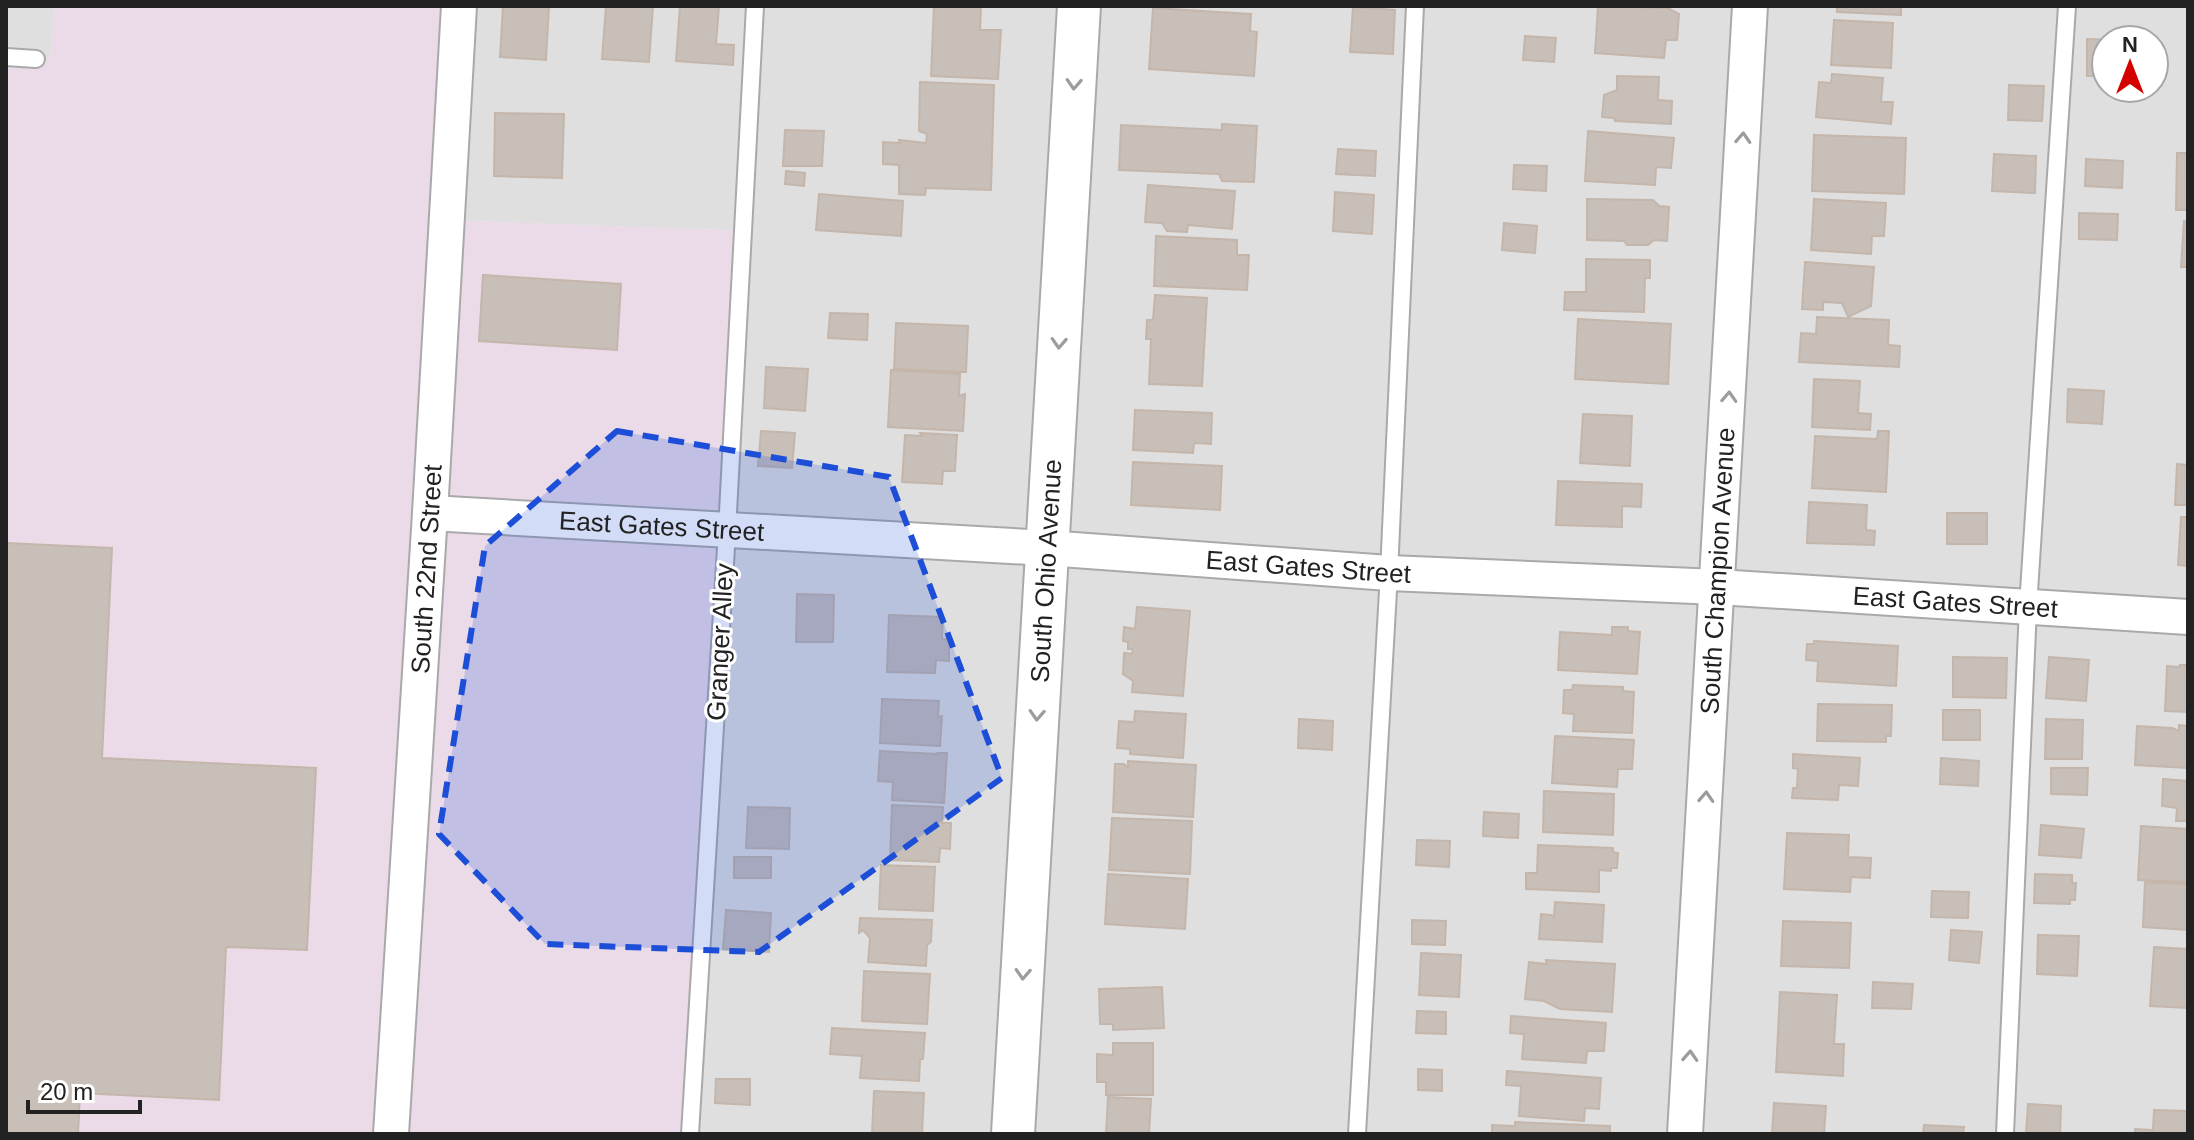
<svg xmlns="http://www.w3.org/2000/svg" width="2194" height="1140" font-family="Arial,sans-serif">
  <rect width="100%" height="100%" fill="#f2efe9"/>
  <path fill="#e0dfdf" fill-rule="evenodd" d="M6 6H55L50 58 6 56Z
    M456 6H2188V1134H693L747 231 442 220ZM2106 40H2154V88H2106Z"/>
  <path fill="#ebdbe8" d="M55 6H456L443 220 748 231 693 1134H6V56L50 58Z"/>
  <path fill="#c7bfb8" stroke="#c4b6ab" stroke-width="2" d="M503 6H549L546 60 500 57Z
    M606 6H653L649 62 602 59Z
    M680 6H719L716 44 734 45 733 65 676 61Z
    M934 6H981L980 30H1001L998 79 931 76Z
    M1598 6 1668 8 1679 14 1677 40H1666L1664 58 1595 53Z
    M1837 6H1901V15L1837 12Z
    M1353 7 1395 10 1393 54 1350 52Z
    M1153 8 1251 14 1250 31 1257 32 1254 76 1149 69Z
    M1834 20 1893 23 1891 68 1831 65Z
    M1525 36 1556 38 1554 62 1523 60Z
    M2087 39 2121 40H2106V76H2087Z
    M1832 74 1883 78 1881 102H1893L1891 124 1816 117 1819 82 1831 83Z
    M1617 76 1659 77 1658 100 1672 101 1671 124 1615 121 1614 118 1602 117 1604 95 1617 90Z
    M920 82 994 85 991 190 926 188 925 195 899 194V165L883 164V142L900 143 899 140 926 143 927 134 919 131Z
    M2009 85 2044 86 2042 121 2008 120Z
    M495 113 564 114 562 178 494 176Z
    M1222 124 1257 126 1254 182 1222 181 1219 174 1119 170 1121 125 1222 130Z
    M785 130 824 131 822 166H783Z
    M1588 131 1674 138 1671 168 1656 167 1655 185 1585 181Z
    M1814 135 1906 138 1904 194 1812 191Z
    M1338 149 1376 151 1375 176 1336 174Z
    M2177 153H2188V210H2176Z
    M1994 154 2036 156 2035 193 1992 191Z
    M2086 159 2123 161 2122 188 2085 186Z
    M1514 165 1547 166 1546 191 1513 189Z
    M786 171 805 173 804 186 785 184Z
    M1148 185 1235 191 1232 229 1188 225 1187 232 1167 231 1162 223 1145 222Z
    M1335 192 1374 195 1372 234 1333 231Z
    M819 194 903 201 901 236 816 230Z
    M1587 199 1653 200 1659 206 1669 207 1667 241 1654 240 1648 245H1627L1624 241 1587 240Z
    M1814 199 1886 203 1884 236H1872L1871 254 1811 250Z
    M2079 213 2118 214 2117 240 2079 239Z
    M2184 221 2188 222V267H2181Z
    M1504 223 1537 226 1535 253 1502 250Z
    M1156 236 1237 240V255H1249L1247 290 1154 286Z
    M1586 259 1650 260V278H1645L1644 312 1564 310 1565 292H1586Z
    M1805 262 1874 267 1871 306 1848 317 1842 303 1823 302V310L1802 309Z
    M483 275 621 284 617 350 479 341Z
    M1155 295 1207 298 1202 386 1149 384 1151 339H1146L1147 320H1153Z
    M830 313 868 314 867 340 828 338Z
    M1817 317 1889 320 1888 345 1900 346 1899 367 1799 362 1801 333 1816 334Z
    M1578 319 1671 324 1668 384 1575 379Z
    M896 323 968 326 966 372 894 369Z
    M766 367 808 369 805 411 764 408Z
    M891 370 960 374 959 396 965 394 963 431 888 427Z
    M1814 379 1860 381 1858 413 1871 414 1870 430 1812 427Z
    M2068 389 2104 391 2102 424 2067 422Z
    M1135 410 1212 413 1211 444 1194 443 1193 453 1133 450Z
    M1583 414 1632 416 1630 466 1580 463Z
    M761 431 795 433 792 468 758 466Z
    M1878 431H1889L1886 492 1812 488 1815 436 1877 439Z
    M920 433 957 435 955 471H943L942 484 902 482 905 435 922 436Z
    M1133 462 1222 466 1220 510 1131 505Z
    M2177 464 2188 465V505H2175Z
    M1558 481 1642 484 1641 507 1622 506V527L1556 525Z
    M1809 502 1867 505 1866 530 1875 531 1874 545 1807 543Z
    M1947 513H1987V544H1947Z
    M2181 517H2188V566L2178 565Z
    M6 543 112 548 102 758 316 768 307 950 226 947 219 1100 80 1093 78 1134H6Z
    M797 594 834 595 833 642H796Z
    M1137 607 1190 611 1183 696 1132 692 1133 681 1123 674 1124 653 1132 654 1133 649H1128V642L1123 641 1124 627 1135 629Z
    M889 615 943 617 942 639H949V661L936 660 935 673 887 672Z
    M1612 627H1628V631L1640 632 1637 674 1558 670 1560 632 1612 635Z
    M1814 641 1898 646 1896 686 1817 681 1818 661 1806 660 1807 644H1814Z
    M1953 657 2007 658 2006 698 1953 697Z
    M2049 657 2089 660 2086 701 2046 698Z
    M2180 665H2188V712L2165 711 2167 666 2180 667Z
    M1573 685 1623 687V691L1634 692 1632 733 1573 731 1574 714 1563 713 1564 690H1572Z
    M882 699 939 701 938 717 942 716 940 746 880 743Z
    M1818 704 1892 705 1891 736H1886V742L1817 741Z
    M1943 710H1980V740H1943Z
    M1135 711 1186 714 1183 758 1130 754V749L1117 748 1119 721 1134 722Z
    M1299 719 1333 721 1332 750 1298 748Z
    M2046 719 2083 720 2082 759H2045Z
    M2179 725 2188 726V768L2135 765 2137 726 2172 728 2179 731Z
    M1555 736 1634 740 1632 769H1618L1617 787 1552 783Z
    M880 751 936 754 938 753H947L944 803 892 800 893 782 878 781Z
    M1793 754 1860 758 1858 786 1839 785 1838 800 1792 798 1793 788H1797L1798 769 1793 768Z
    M1941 758 1979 761 1978 786 1940 784Z
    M1128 761 1196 765 1193 817 1113 812 1115 764H1124L1128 768Z
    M2051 768H2088L2087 795 2051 794Z
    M2163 779 2188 781V821H2176L2177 808 2162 806Z
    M1544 791 1614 794 1613 835 1543 832Z
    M892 805 943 807 942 823H951L950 849 940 848 939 862 890 860Z
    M748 807 790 808 789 849 746 848Z
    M1484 812 1519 814 1518 838 1483 836Z
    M1112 818 1192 821 1190 874 1109 870Z
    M2041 825 2084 829 2081 858 2039 855Z
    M2141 826 2188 829V882L2138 880Z
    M1787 833 1849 835 1848 857 1871 858 1870 878 1851 877 1850 892 1784 889Z
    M1417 840 1450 841 1449 867 1416 865Z
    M1538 845 1613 848V852L1618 853 1617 868H1611V871L1599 870V892L1526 889V873H1537Z
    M734 857H771V878H734Z
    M881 865 935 867 933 911 879 909Z
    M1108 874 1188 879 1185 929 1105 924Z
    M2035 874 2072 875V883H2076L2075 900H2070V904L2034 903Z
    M2145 882 2188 884V930L2143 927Z
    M1932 891 1969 892 1968 918 1931 917Z
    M1555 902 1604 905 1602 942 1539 939 1541 914 1551 915 1554 917Z
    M726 910 771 913 769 952 723 949Z
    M860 918 932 920 931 942 927 945 926 966 868 962 870 938 863 930 859 933Z
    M1412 920 1446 921 1445 945 1412 944Z
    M1783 921 1851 923 1849 968 1781 966Z
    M1951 930 1982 932 1979 963 1949 960Z
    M2038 935 2079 936 2077 976 2037 974Z
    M2154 947 2188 949V1008L2150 1006Z
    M1421 953 1461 955 1459 997 1419 995Z
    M1546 960 1615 964 1612 1012 1560 1009 1544 1001 1525 999 1529 962 1547 964Z
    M864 971 930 974 927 1024 862 1021Z
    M1873 982 1913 984 1911 1009 1872 1008Z
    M1162 987 1164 1028 1113 1030V1024H1100L1099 989Z
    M1780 992 1837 995 1834 1044H1844L1843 1076 1776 1072Z
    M1417 1011 1446 1012V1034L1416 1033Z
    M1511 1016 1606 1023 1604 1051H1587L1586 1063 1522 1059 1524 1034 1510 1033Z
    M832 1028 925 1033 923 1059H920L919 1081 860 1078 862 1056 830 1054Z
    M1113 1043H1153V1095H1106V1082H1097V1054L1113 1055Z
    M1418 1069 1442 1070V1091L1418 1090Z
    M1507 1071 1601 1078 1599 1109 1585 1108 1584 1121 1519 1116 1521 1086 1506 1085Z
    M716 1079H750V1105L715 1103Z
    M874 1091 924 1093 922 1134H872Z
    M1108 1097 1151 1099 1149 1134H1106Z
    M1774 1103 1826 1106 1824 1134H1772Z
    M2028 1104 2061 1106 2060 1134H2026Z
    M2154 1110 2188 1111V1134H2135V1129L2153 1130Z
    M1515 1122 1610 1126V1134H1492V1125L1515 1126Z
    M1924 1125 1964 1127 1963 1134H1923Z"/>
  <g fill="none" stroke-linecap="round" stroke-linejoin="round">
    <g stroke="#a9a9a9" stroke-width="20">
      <path id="service" d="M6 57 36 59
        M690 1134 727 531 755 6
        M1357 1134 1389 573 1415 6
        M2005 1134 2028 607 2067 6"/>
    </g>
    <g stroke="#a9a9a9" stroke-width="38">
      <g id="minor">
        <path id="s1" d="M430 513 1047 548 1389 573 1718 587 2188 617"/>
        <path id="s2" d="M391 1134 430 513 459 6"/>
        <path id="s3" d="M1685 1134 1750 6"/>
      </g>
    </g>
    <g stroke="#a9a9a9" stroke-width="46">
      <g id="tertiary">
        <path id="s4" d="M1013 1134 1079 6"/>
      </g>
    </g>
    <use href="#service" stroke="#fff" stroke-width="16"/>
    <use href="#minor" stroke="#fff" stroke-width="34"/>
    <use href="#tertiary" stroke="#fff" stroke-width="42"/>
  </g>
  <defs><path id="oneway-chevron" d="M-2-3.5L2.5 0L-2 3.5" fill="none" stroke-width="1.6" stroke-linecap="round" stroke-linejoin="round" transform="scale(2)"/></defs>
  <g stroke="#9c9c9c">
    <use href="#oneway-chevron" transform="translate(1074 84) rotate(93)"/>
    <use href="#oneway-chevron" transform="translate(1743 138) rotate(-87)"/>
    <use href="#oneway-chevron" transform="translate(1059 343) rotate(93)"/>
    <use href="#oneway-chevron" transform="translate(1729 397) rotate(-87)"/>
    <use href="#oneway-chevron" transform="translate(1037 715) rotate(93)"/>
    <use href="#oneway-chevron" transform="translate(1706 797) rotate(-87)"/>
    <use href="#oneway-chevron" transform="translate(1023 974) rotate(93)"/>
    <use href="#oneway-chevron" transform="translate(1690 1056) rotate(-87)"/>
  </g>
  <path fill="#1d4ed8" fill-opacity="0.2" stroke="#1d4ed8" stroke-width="6" stroke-dasharray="16 10" stroke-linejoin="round" d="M617 431 889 477 1002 778 759 952 545 944 439 834 485 546Z"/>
  <g text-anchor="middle" stroke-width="6" stroke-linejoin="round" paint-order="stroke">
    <g font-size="26" fill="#222" stroke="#fff">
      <text dy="9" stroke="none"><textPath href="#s1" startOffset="232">East Gates Street</textPath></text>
      <text dy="9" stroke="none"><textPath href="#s1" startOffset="880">East Gates Street</textPath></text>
      <text dy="9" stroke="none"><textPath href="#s2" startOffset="566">South 22nd Street</textPath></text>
      <text dy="9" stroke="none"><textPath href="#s4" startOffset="564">South Ohio Avenue</textPath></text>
      <text dy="9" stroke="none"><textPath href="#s3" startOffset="564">South Champion Avenue</textPath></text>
      <text dy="9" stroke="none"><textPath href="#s1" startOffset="1528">East Gates Street</textPath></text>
      <text transform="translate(720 642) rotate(-87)" y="9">Granger Alley</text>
    </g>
  </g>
  <rect width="2194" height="1140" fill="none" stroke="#222222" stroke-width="16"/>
  <g transform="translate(2130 64)"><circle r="38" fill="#ffffff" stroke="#a7a7a7" stroke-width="2"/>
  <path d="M0-6L14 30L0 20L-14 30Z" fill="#d40000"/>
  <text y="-12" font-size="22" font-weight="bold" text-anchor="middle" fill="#222222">N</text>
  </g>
  <path d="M28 1100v12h112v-12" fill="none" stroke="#222222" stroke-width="4"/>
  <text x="40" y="1100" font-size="24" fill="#222222" stroke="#ffffff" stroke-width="6" paint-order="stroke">20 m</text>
</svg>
